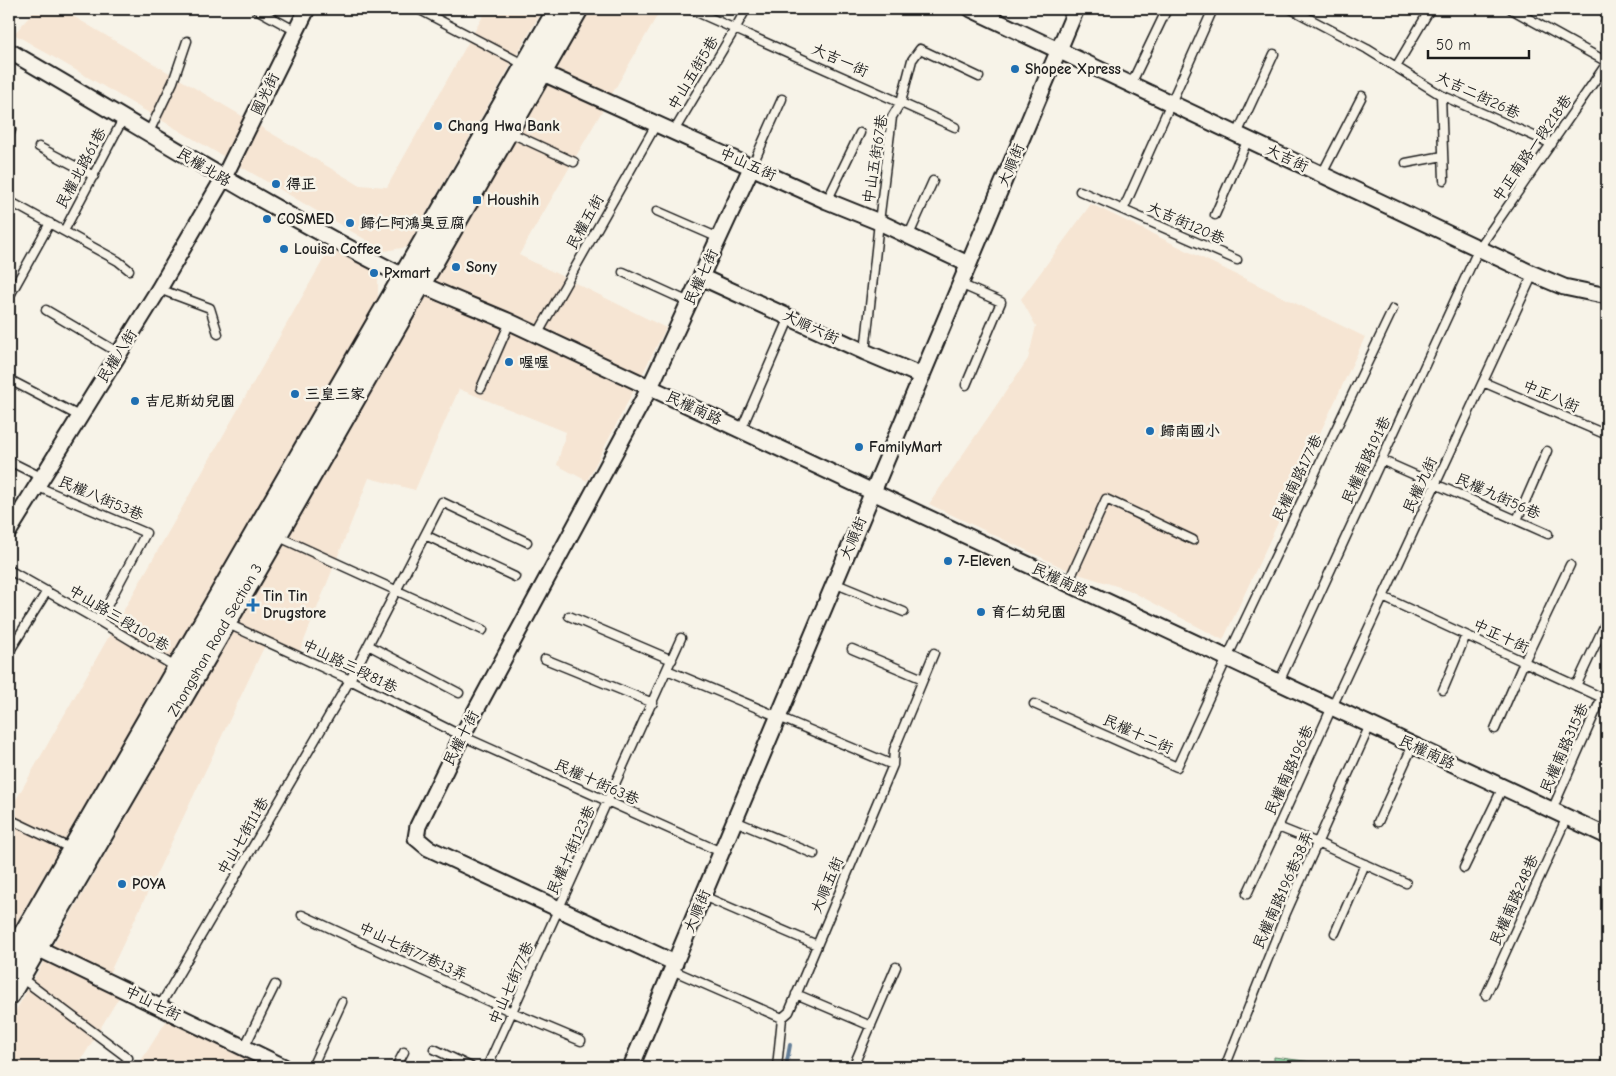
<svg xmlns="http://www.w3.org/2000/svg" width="1616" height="1076" font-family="'Comic Neue','LXGW WenKai TC',sans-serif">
  <rect width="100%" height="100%" fill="#f7f3e8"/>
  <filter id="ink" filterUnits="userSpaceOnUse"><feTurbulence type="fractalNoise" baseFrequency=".02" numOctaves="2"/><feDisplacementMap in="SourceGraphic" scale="10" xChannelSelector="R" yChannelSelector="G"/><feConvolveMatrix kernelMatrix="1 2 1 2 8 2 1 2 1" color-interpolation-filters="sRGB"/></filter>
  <g filter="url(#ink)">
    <path fill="#f6e5d3" d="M36 9H61L359 185 387 187 487 9H543L407 247 385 251 14 34Z
      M591 9H661L519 255 666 328 587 481 557 465 566 432 459 389 415 490 369 478 298 656 266 643 108 976 127 984 77 1067H9V1022Z
      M1091 204 1365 337 1223 640 1129 590 1072 572 929 504 1028 359 1036 326 1021 299Z
      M331 246 378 273V301L9 935V812Z
      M167 1020 268 1067H137Z"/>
    <path fill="#9adfac" stroke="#5b7e64" d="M1274 1057 1342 1066 1347 1067H1274Z"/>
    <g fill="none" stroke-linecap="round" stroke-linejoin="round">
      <path stroke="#627d98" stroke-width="4" d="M786 1067 790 1045"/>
      <g stroke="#1c1c1c" stroke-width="11">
        <path id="service" d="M256 9 296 31
          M418 9 525 65
          M746 9 735 29 955 127
          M1291 9 1367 49 1441 95 1552 144
          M1511 9 1607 62
          M1396 67 1429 11
          M1131 84 1167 9
          M1441 95 1444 180
          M674 131 735 29 690 9
          M509 132 574 162
          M148 134 173 82 187 41
          M1237 134 1274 54
          M9 136 11 130
          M39 147 94 176
          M1406 163 1443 156
          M752 166 782 99
          M1322 174 1362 96
          M1080 191 1237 260
          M9 201 118 261 129 270
          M827 201 860 133
          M1123 210 1213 9
          M657 211 719 238
          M1215 215 1248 139
          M64 231 123 119
          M908 237 933 181
          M623 272 689 302
          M960 284 1001 302 966 385
          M159 289 210 308 218 334
          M9 297 50 223
          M46 310 119 353
          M537 335 657 123
          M865 352 879 222 892 117 901 102 912 60 920 49 979 77
          M10 380 79 416
          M1483 382 1607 435
          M481 388 510 322
          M741 430 790 317
          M1381 460 1548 534
          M9 461 41 477
          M36 486 146 533 99 621
          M1517 520 1547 451
          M425 535 515 577
          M277 536 483 630
          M9 570 99 621 177 668
          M834 583 904 612
          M1068 583 1106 499 1193 540
          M1383 597 1607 700
          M569 616 672 660
          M226 623 350 680 462 736 721 852
          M368 645 459 693
          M852 649 923 679
          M9 652 47 591
          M545 659 653 703
          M667 670 893 765 789 1012 782 1018 672 970
          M1279 682 1479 248 1607 63
          M1576 686 1607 620
          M1443 690 1466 635
          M1034 704 1177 767 1227 658 1393 309
          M1495 729 1524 662 1570 565
          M893 765 894 750 934 653
          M1552 810 1602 697
          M9 819 72 849
          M735 821 814 854
          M1378 822 1413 745
          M1464 868 1503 787
          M1406 883 1318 843 1278 827 1332 707 1533 274
          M1247 894 1278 827
          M703 896 817 945
          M302 915 512 1012 581 1041
          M1335 933 1365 864
          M20 977 128 1058 123 1067
          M796 994 871 1026
          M1486 995 1567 817
          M160 1006 350 680 442 502 527 542
          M244 1048 275 985
          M434 1049 471 1067
          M312 1067 342 1002
          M396 1067 404 1052
          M487 1067 681 638
          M777 1067 782 1018
          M853 1067 896 967
          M1225 1067 1286 913 1370 725
          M1603 1067 1607 1059"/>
      </g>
      <g stroke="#1c1c1c" stroke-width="19">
        <path id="minor" d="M971 9 1533 274 1564 287 1607 296
          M9 51C140 126 267 208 403 276 438 293 475 307 510 322L1607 836
          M532 68 827 201 879 222 968 264
          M701 277 865 352 922 376
          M9 531 159 289 223 179 307 9
          M29 944 284 1067
          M675 963 428 848 416 838 418 826 462 736 650 387 752 166
          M631 1067 1076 9"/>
      </g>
      <g stroke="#1c1c1c" stroke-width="25">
        <path id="secondary" d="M9 961 559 9
          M9 994 276 535 577 9"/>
      </g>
      <use href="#service" stroke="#f7f3e8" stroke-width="8"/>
      <use href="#minor" stroke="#f7f3e8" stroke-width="15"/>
      <use href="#secondary" stroke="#f7f3e8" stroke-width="21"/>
    </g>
  </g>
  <g fill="#1f6fb2" stroke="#f7f3e8" stroke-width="2">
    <circle cx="1015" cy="69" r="5"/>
    <circle cx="438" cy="126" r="5"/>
    <circle cx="276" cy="184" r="5"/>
    <rect x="472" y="195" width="10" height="10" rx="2.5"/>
    <circle cx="267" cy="219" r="5"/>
    <circle cx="350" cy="223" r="5"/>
    <circle cx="284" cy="249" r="5"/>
    <circle cx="456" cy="267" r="5"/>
    <circle cx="374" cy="273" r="5"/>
    <circle cx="509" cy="362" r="5"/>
    <circle cx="295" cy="394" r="5"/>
    <circle cx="135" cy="401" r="5"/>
    <circle cx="1150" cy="431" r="5"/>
    <circle cx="859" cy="447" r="5"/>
    <circle cx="948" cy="561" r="5"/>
    <path d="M250.5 597.5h5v5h5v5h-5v5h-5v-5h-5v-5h5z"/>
    <circle cx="981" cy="612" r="5"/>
    <circle cx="122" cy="884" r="5"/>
  </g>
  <g text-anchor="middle" stroke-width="5" stroke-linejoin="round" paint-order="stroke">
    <g font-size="15" fill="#1c1c1c" stroke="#f7f3e8">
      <text transform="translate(840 60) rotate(24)" y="5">大吉一街</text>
      <text transform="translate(693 73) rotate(-59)" y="5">中山五街5巷</text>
      <text transform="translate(265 94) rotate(-64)" y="5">國光街</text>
      <text transform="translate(1478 95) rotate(25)" y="5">大吉二街26巷</text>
      <text transform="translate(1532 148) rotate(-55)" y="5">中正南路一段218巷</text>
      <text transform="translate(1287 158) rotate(25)" y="5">大吉街</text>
      <text transform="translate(875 159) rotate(-81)" y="5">中山五街67巷</text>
      <text transform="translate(748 164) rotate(24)" y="5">中山五街</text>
      <text transform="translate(1011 165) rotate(-67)" y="5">大順街</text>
      <text transform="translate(204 167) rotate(31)" y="5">民權北路</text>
      <text transform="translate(81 168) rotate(-62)" y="5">民權北路61巷</text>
      <text transform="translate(585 222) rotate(-61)" y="5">民權五街</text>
      <text transform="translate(1186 223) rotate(24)" y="5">大吉街120巷</text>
      <text transform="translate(701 277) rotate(-65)" y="5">民權七街</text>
      <text transform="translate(811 327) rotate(25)" y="5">大順六街</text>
      <text transform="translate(117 356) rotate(-58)" y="5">民權八街</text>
      <text transform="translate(1551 396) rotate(23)" y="5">中正八街</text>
      <text transform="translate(694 408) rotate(25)" y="5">民權南路</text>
      <text transform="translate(1366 460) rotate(-65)" y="5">民權南路191巷</text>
      <text transform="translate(1297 478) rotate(-64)" y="5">民權南路177巷</text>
      <text transform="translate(1420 485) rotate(-65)" y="5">民權九街</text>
      <text transform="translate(1498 496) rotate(24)" y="5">民權九街56巷</text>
      <text transform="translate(101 498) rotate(23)" y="5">民權八街53巷</text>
      <text transform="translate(853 538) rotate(-67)" y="5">大順街</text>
      <text transform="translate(1060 580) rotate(25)" y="5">民權南路</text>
      <text transform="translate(119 618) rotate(31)" y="5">中山路三段100巷</text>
      <text transform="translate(1501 636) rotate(25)" y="5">中正十街</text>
      <text transform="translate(215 640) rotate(-60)" y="5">Zhongshan Road Section 3</text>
      <text transform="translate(350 666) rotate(26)" y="5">中山路三段81巷</text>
      <text transform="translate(1138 734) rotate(24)" y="5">民權十二街</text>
      <text transform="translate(461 738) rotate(-63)" y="5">民權十街</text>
      <text transform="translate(1564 748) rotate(-66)" y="5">民權南路315巷</text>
      <text transform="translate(1427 752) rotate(25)" y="5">民權南路</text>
      <text transform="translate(1289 770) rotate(-66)" y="5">民權南路196巷</text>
      <text transform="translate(597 782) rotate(24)" y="5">民權十街63巷</text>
      <text transform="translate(243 836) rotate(-60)" y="5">中山七街11巷</text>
      <text transform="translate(571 850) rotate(-66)" y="5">民權十街123巷</text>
      <text transform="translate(827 885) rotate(-67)" y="5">大順五街</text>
      <text transform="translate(1283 890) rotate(-66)" y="5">民權南路196巷38弄</text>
      <text transform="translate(1514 900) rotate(-66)" y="5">民權南路248巷</text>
      <text transform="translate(697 911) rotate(-67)" y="5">大順街</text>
      <text transform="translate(413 951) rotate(25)" y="5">中山七街77巷13弄</text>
      <text transform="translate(511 983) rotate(-66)" y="5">中山七街77巷</text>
      <text transform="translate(153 1003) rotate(26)" y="5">中山七街</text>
    </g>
    <g font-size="15" font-weight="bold" fill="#1c1c1c" stroke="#f7f3e8" text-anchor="start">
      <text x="1025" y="74">Shopee Xpress</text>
      <text x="448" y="131">Chang Hwa Bank</text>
      <text x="286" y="189">得正</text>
      <text x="487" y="205">Houshih</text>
      <text x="277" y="224">COSMED</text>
      <text x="360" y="228">歸仁阿鴻臭豆腐</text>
      <text x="294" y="254">Louisa Coffee</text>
      <text x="466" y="272">Sony</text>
      <text x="384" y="278">Pxmart</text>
      <text x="519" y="367">喔喔</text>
      <text x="305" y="399">三皇三家</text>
      <text x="145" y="406">吉尼斯幼兒園</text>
      <text x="1160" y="436">歸南國小</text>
      <text x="869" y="452">FamilyMart</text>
      <text x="958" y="566">7-Eleven</text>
      <text x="263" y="601">Tin Tin<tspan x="263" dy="17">Drugstore</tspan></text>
      <text x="991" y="617">育仁幼兒園</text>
      <text x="132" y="889">POYA</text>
    </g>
  </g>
  <rect width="1616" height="1076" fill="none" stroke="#f7f3e8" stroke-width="30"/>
  <rect x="15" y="15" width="1586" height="1046" fill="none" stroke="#1c1c1c" stroke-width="2" filter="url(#ink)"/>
  <path d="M1428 50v8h101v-8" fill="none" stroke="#1c1c1c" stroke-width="2.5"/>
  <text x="1436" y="50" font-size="15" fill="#1c1c1c" stroke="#f7f3e8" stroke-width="4" paint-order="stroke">50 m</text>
</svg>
